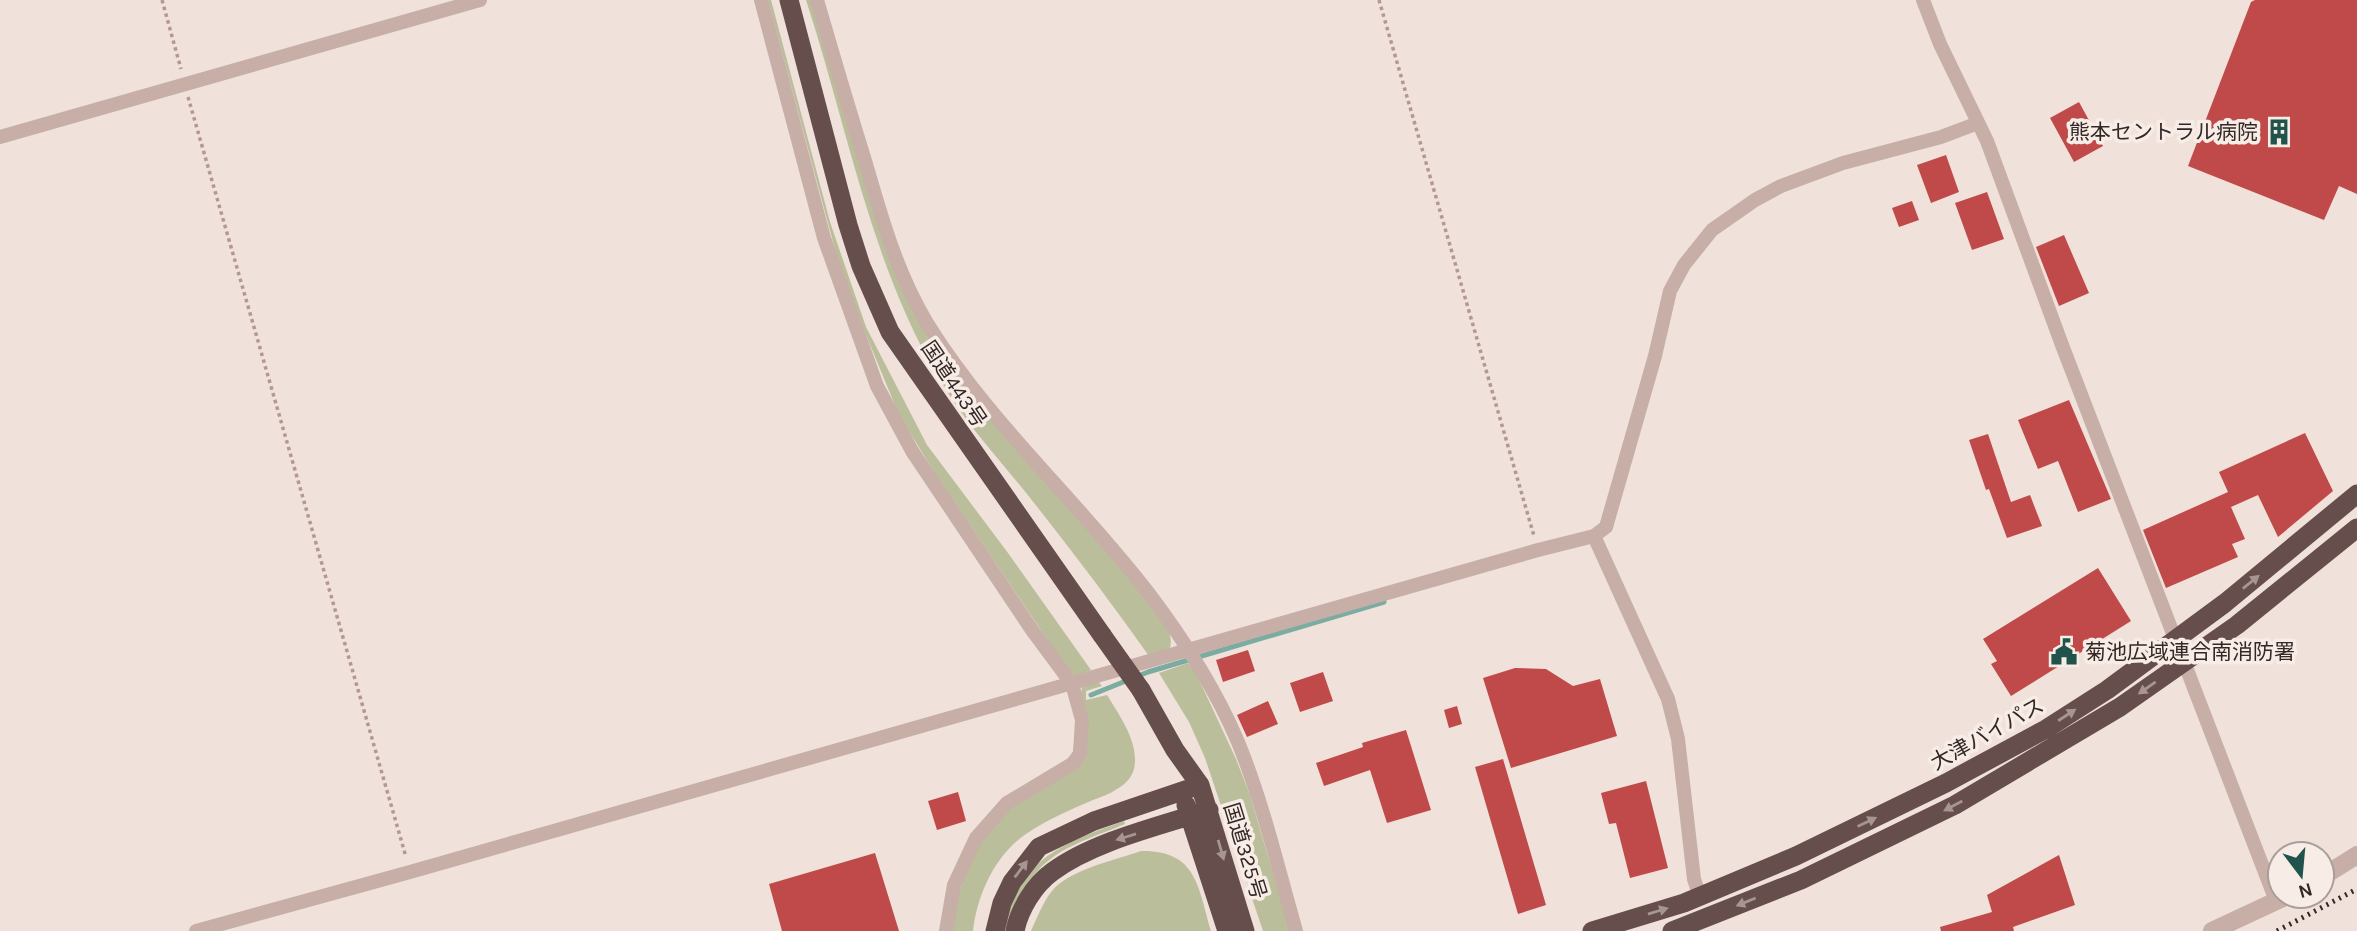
<svg xmlns="http://www.w3.org/2000/svg" width="2357" height="931" font-family="Karla,'Noto Sans JP',sans-serif">
  <rect width="100%" height="100%" fill="#f0e1da"/>
  <path fill="#bbbe9b" d="M768 0H771L830 222 866 327 927 445 1008 553 1091 670 1076 676 1068 670 936 475 899 415 843 279Z
    M806 0H812L906 293 1137 586C1149 603 1176 627 1170 648L1149 656C1110 601 1069 547 1027 494 997 457 964 421 940 380 871 266 847 125 806 0Z
    M1188 663 1195 671 1236 759 1250 795 1290 931H1263L1205 758 1189 722 1159 673Z
    M1097 680 1102 686 1086 691V700L1107 695C1119 715 1140 743 1134 769 1132 777 1125 785 1117 789 1110 794 1101 797 1093 800 1070 810 1046 820 1026 834 995 855 977 895 973 931H950C958 887 974 840 1009 809 1026 795 1051 784 1070 772L1082 687Z
    M1124 821 1125 824C1092 838 1050 849 1031 880 1021 896 1015 915 1008 931H1004C1007 921 1008 909 1012 899 1030 854 1082 836 1124 821Z
    M1141 851C1197 850 1198 887 1211 931H1031C1038 916 1046 894 1059 884 1081 867 1115 860 1141 851Z"/>
  <g fill="none" stroke-linecap="round" stroke-linejoin="round">
    <path stroke="#7baca2" stroke-width="5" d="M1091 695 1148 672 1384 602"/>
  </g>
  <path fill="#c04a49" d="M2255 0H2357V194L2339 186 2324 220 2188 166 2251 2Z
    M2079 102 2103 146 2074 162 2050 118Z
    M1946 155 1959 192 1931 203 1917 165Z
    M1987 192 2004 239 1972 250 1955 203Z
    M1912 201 1919 220 1899 227 1892 208Z
    M2064 235 2089 293 2059 306 2036 247Z
    M2069 400 2111 499 2078 512 2058 461 2038 469 2018 420Z
    M2305 433 2333 491 2278 537 2258 495 2231 507 2245 539 2232 544 2238 557 2166 588 2143 530 2228 492 2219 472Z
    M1988 434 2011 502 2030 495 2042 526 2007 538 1989 489 1986 490 1969 440Z
    M2098 568 2131 621 2011 696 1991 664 1997 661 1983 639Z
    M1248 650 1255 671 1223 682 1216 660Z
    M1515 668 1546 669 1573 686 1600 679 1617 736 1511 768 1483 678Z
    M1323 672 1333 701 1300 712 1290 683Z
    M1268 701 1278 724 1247 737 1237 715Z
    M1457 706 1462 724 1449 728 1444 710Z
    M1406 730 1431 810 1387 823 1370 770 1324 786 1316 763 1363 747 1362 743Z
    M1503 759 1546 905 1518 914 1475 767Z
    M1646 781 1668 868 1630 878 1616 823 1609 824 1601 793Z
    M958 792 966 821 937 830 928 801Z
    M875 853 899 931H782L769 884Z
    M2059 855 2075 905 2013 927 2014 931H1941L1940 927 1992 912 1987 895Z"/>
  <g fill="none" stroke-linecap="round" stroke-linejoin="round">
    <path stroke="#b39891" stroke-width="3.5" stroke-dasharray="3.5 3.5" stroke-linecap="butt" d="M162 0 181 69
      M1379 0 1534 536
      M188 97 406 857"/>
    <path stroke="#c7aea7" stroke-width="14" d="M761 0 824 238 877 386 912 451 1032 630 1072 684 1082 720 1080 754 1072 764 1007 803 976 838 954 885 946 931
      M817 0C833 55 849 109 866 164 882 219 897 273 927 323 989 423 1079 502 1150 595 1184 640 1216 690 1238 742 1263 803 1278 868 1296 931
      M1923 0 1940 44 1987 141 2062 345 2276 901
      M0 137 480 0
      M1594 536 1606 527 1655 356 1670 291 1684 265 1712 230 1755 200 1781 186 1843 163 1941 137 1978 123
      M196 931 410 872 1538 550 1594 536 1668 699 1678 739 1694 879 1700 897"/>
    <path stroke="#c7aea7" stroke-width="18" d="M2322 877 2357 855
      M2212 931 2287 896"/>
    <path stroke="#654e4c" stroke-width="19" d="M789 0 848 225 861 266 890 332 1102 635
      M1141 690 1175 750 1200 785 1245 931
      M1186 805 1227 931
      M995 931 1002 903 1012 882 1039 847 1094 821 1200 785
      M1015 931C1019 910 1034 885 1052 872 1094 841 1160 826 1209 810
      M1592 931 1684 903 1796 856 1946 783 2046 729 2107 690 2225 603 2357 494
      M1672 931 1801 880 1955 805 2120 707 2237 625 2357 528"/>
    <path stroke="#342827" stroke-width="5" stroke-dasharray="2 5" stroke-linecap="butt" d="M2277 931 2357 889"/>
    <path stroke="#654e4c" stroke-width="19" d="M1102 635 1141 690"/>
  </g>
  <defs><path id="oneway-solid" d="M-6-.8H1V-3.2L6.5 0L1 3.2V.8H-6Z" transform="scale(1.75)"/></defs>
  <g fill="#a79591">
    <use href="#oneway-solid" transform="translate(2251 582) rotate(-39)"/>
    <use href="#oneway-solid" transform="translate(2147 688) rotate(145)"/>
    <use href="#oneway-solid" transform="translate(2067 715) rotate(-33)"/>
    <use href="#oneway-solid" transform="translate(1953 806) rotate(152)"/>
    <use href="#oneway-solid" transform="translate(1867 822) rotate(-26)"/>
    <use href="#oneway-solid" transform="translate(1126 837) rotate(163)"/>
    <use href="#oneway-solid" transform="translate(1221 850) rotate(74)"/>
    <use href="#oneway-solid" transform="translate(1021 869) rotate(-53)"/>
    <use href="#oneway-solid" transform="translate(1746 902) rotate(158)"/>
    <use href="#oneway-solid" transform="translate(1658 911) rotate(-17)"/>
  </g>
  <defs>
    <g id="building-bare" transform="scale(2.1)"><path d="M-4-6H4V6H1V3H-1V6H-4ZM-2.5-4.3h1.7v1.8h-1.7ZM.8-4.3h1.7v1.8H.8ZM-2.5-1h1.7V.8h-1.7ZM.8-1h1.7V.8H.8Z" fill="#1f534b" stroke="#f8ece6" stroke-width="2.5" paint-order="stroke"/></g>
    <g id="civic-bare" transform="scale(2.1)"><path d="M-.6-6.5H3V-4.5H.6V-3L4-1V1h2V6H-6V1h2V-1L-.6-3ZM-1.2 2.5V6h2.4V2.5Z" fill="#1f534b" stroke="#f8ece6" stroke-width="2.5" paint-order="stroke"/></g>
  </defs>
  <g fill-rule="evenodd">
    <use href="#building-bare" x="2279" y="132"/>
    <use href="#civic-bare" x="2064" y="652"/>
  </g>
  <g text-anchor="middle" stroke-width="7" stroke-linejoin="round" paint-order="stroke">
    <g font-size="21" fill="#342827" stroke="#f8ece6" text-anchor="end">
      <text x="2258" y="139">熊本セントラル病院</text>
      <text x="2085" y="659" text-anchor="start">菊池広域連合南消防署</text>
    </g>
    <g font-size="21" fill="#342827" stroke="#f8ece6">
      <text transform="translate(954 384) rotate(56)" y="7">国道443号</text>
      <text transform="translate(1987 734) rotate(-29)" y="7">大津バイパス</text>
      <text transform="translate(1245 851) rotate(73)" y="7">国道325号</text>
    </g>
  </g>
  <g transform="translate(2301 875) rotate(164)"><circle r="33" fill="#f8ece6" stroke="#aa9e9a" stroke-width="2"/>
  <path d="M0-5L12 26L0 18L-12 26Z" fill="#1f534b"/>
  <text y="-10" font-size="19" font-weight="bold" text-anchor="middle" fill="#342827">N</text>
  </g>
</svg>
